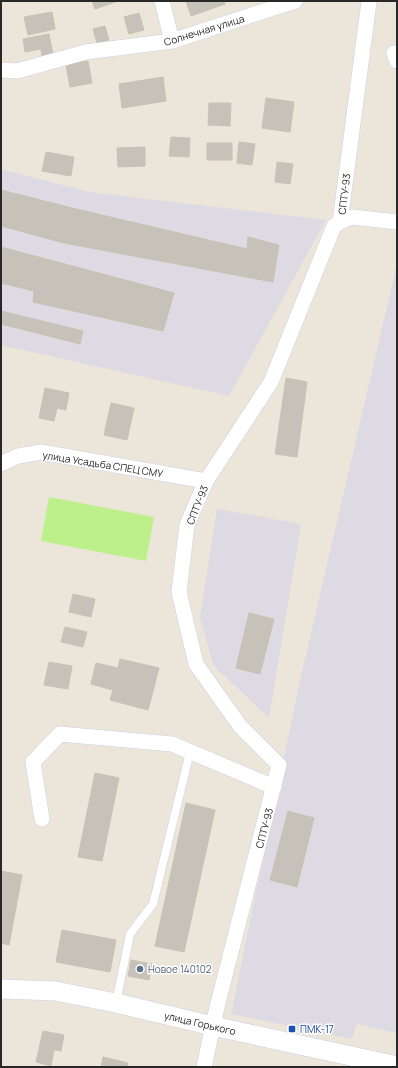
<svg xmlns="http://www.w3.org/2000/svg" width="398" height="1068" font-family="Manrope,sans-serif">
  <rect width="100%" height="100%" fill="#ece5d9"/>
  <path fill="#dedae4" d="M1 169 89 192 326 220 229 396 1 345Z
    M397 264V1033L357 1024 352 1039 231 1014 299 685Z
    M217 509 301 524 269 718 213 665 200 617Z"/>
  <path fill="#bdf08b" d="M49 497 154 517 146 561 41 541Z"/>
  <path fill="#c7c2b9" stroke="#c7c2b2" d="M92 1H118L95 9Z
    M186 1H224L225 4 191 16Z
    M52 12 55 29 28 35 24 17Z
    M139 13 144 30 129 34 124 17Z
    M105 26 109 40 97 43 93 29Z
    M49 34 53 54 42 56 41 49 25 52 23 39Z
    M88 61 92 83 70 87 66 65Z
    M163 77 166 101 122 108 119 84Z
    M266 98 294 102 290 132 262 128Z
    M209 103H231L230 126 208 125Z
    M171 137 190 138 189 157 169 156Z
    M239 142 255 144 252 165 237 163Z
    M207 143H232V160H207Z
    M145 147V166L118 167 117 148Z
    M46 152 74 157 71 176 42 171Z
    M277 162 293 164 290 184 275 182Z
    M1 190 76 209 247 249 248 237 279 245 273 282 64 243 1 226Z
    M1 247 174 293 163 331 33 302 34 291 1 283Z
    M1 311 83 331 80 344 1 324Z
    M286 378 307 382 297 457 275 454Z
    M45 388 69 393 66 410 57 408 54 421 39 418Z
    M111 403 134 408 127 440 104 435Z
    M73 594 95 599 91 617 69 612Z
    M249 613 274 619 260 674 236 668Z
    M65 627 87 632 83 647 61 642Z
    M120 659 159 668 148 710 110 700 113 690 91 684 96 663 118 668Z
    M49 662 72 666 68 689 44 685Z
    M95 773 119 778 102 861 78 857Z
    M186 803 215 810 184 952 155 946Z
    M288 811 314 818 297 887 270 880Z
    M1 871 22 875 9 945 1 943Z
    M62 930 116 940 110 972 56 962Z
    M131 960 152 964 149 980 128 976Z
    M43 1031 64 1035 61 1051 54 1050 51 1066 36 1062Z
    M103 1057 128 1063 127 1067H101Z"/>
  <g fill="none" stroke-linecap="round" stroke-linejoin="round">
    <g stroke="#ced0e3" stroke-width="9">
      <path id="service" d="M116 1003 130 934 153 904 190 752"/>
    </g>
    <g stroke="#ced0e3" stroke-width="16">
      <path id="minor" d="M162 1 172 41
        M394 53 397 61
        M1 70 17 71 86 52 172 41 295 1
        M340 222 352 217 397 222
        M1 464 18 456 41 452 206 481
        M42 819 33 762 60 734 172 744 274 787
        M204 1067 217 1007 279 765 240 726 196 664 179 592 187 525 206 481 271 382 334 226 340 222 369 2"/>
    </g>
    <g stroke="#ced0e3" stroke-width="20">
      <path id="tertiary" d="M1 990 3 989 55 991 116 1003 213 1026 397 1066"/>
    </g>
    <use href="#service" stroke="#fff" stroke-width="8"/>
    <use href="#minor" stroke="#fff" stroke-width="15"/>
    <use href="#tertiary" stroke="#fff" stroke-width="19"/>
  </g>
  <circle fill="#5c6f8a" stroke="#fff" stroke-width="1.5" cx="140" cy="969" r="4"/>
  <rect fill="#1a4fb4" stroke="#fff" stroke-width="1.5" x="288" y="1025" width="8" height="8" rx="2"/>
  <g text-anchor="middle" stroke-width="3" stroke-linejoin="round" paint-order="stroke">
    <g font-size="10" fill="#282828" stroke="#fff">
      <text transform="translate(204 30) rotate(-17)" y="4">Солнечная улица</text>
      <text transform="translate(344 194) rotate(-83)" y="4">СПТУ-93</text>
      <text transform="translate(103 464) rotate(9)" y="4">улица Усадьба СПЕЦ СМУ</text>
      <text transform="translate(197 505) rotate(-68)" y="4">СПТУ-93</text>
      <text transform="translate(264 828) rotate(-75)" y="4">СПТУ-93</text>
      <text transform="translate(200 1023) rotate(13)" y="4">улица Горького</text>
    </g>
    <g font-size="10" fill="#4e5e75" stroke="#fff" text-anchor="start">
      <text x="148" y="973">Новое 140102</text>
    </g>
    <g font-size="10" fill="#164399" stroke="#fff" text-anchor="start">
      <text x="300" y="1033">ПМК-17</text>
    </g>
  </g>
  <rect width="398" height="1068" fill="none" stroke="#282828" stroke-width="4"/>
</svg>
